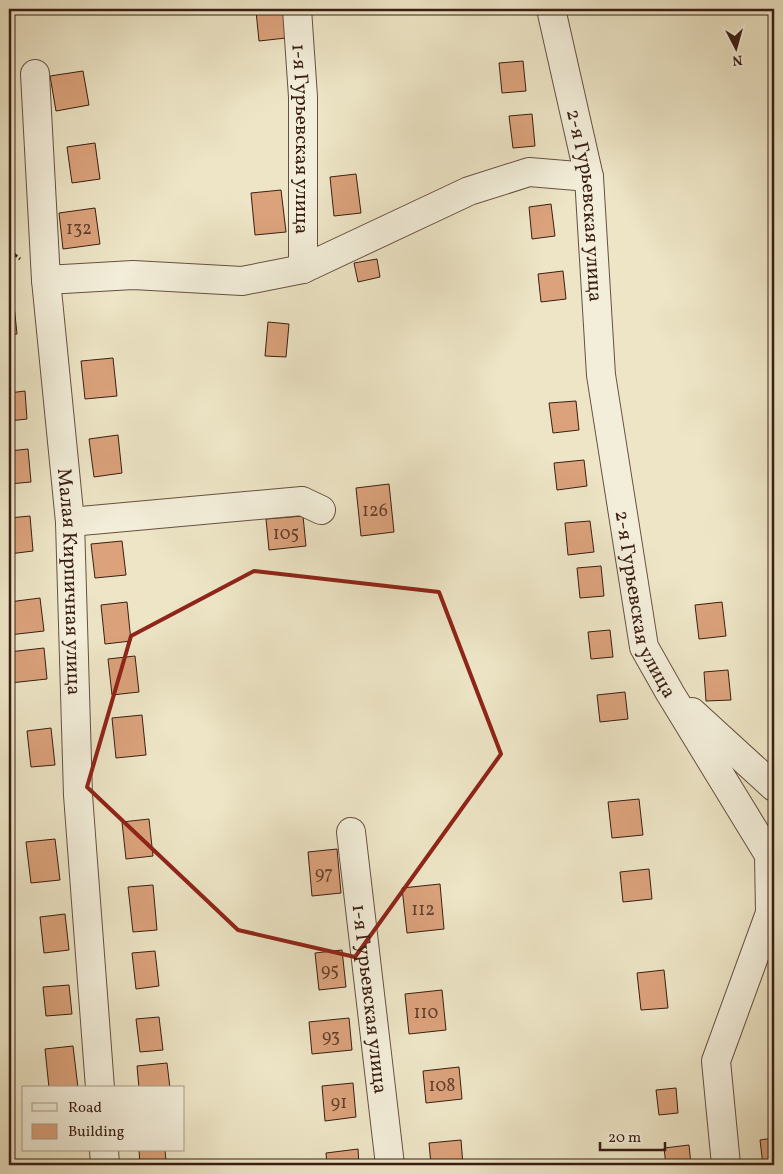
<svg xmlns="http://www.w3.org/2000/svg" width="783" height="1174" font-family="Vollkorn,serif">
  <rect width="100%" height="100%" fill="#ede5c6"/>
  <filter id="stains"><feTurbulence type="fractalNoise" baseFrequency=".004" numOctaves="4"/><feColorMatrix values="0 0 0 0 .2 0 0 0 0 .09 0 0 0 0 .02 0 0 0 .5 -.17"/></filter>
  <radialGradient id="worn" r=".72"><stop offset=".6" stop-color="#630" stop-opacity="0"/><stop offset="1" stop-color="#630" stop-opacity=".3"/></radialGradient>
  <path fill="#dba27b" stroke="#3a1e13" d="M274 9H283L286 38 259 41 256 11Z
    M523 61 526 91 502 93 499 63Z
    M83 71 89 105 56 111 50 76Z
    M532 114 535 146 513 148 509 116Z
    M95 143 100 179 72 183 67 147Z
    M356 174 361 213 334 216 330 177Z
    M281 190 286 232 255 235 251 193Z
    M551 204 555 236 532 239 529 207Z
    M95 208 100 244 63 249 59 213Z
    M377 259 380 277 358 282 354 263Z
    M563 271 566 299 541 302 538 274Z
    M14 305 17 334 9 335V306Z
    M268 322 289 324 286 357 265 356Z
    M113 358 117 396 85 399 81 361Z
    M25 391 27 419 9 421V393Z
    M576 401 579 430 553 433 549 403Z
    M118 435 122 473 94 477 89 439Z
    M28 449 31 482 9 484V451Z
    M584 460 587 486 557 490 554 463Z
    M389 484 394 532 361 536 356 488Z
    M30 516 33 551 9 554V518Z
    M303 516 306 546 269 550 266 519Z
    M590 521 594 552 568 555 565 523Z
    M122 541 126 575 95 578 91 544Z
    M601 566 604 596 580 598 577 568Z
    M40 598 44 631 9 635V602Z
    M127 602 131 641 105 644 101 605Z
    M722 602 726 636 699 639 695 605Z
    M610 630 613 657 591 659 588 632Z
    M44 648 47 679 10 683 9 652Z
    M135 656 139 692 112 695 108 659Z
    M728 670 731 700 706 701 704 672Z
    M625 692 628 719 600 722 597 695Z
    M142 715 146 755 116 758 112 718Z
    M51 728 55 765 31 767 27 731Z
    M639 799 643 835 612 838 608 802Z
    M149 819 153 856 126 859 122 822Z
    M55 839 60 880 31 883 26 842Z
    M337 849 341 893 312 896 308 852Z
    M649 869 652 899 623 902 620 872Z
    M440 884 444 929 407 933 402 888Z
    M153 885 157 930 133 932 128 887Z
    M65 914 69 950 44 953 40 917Z
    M342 950 346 987 319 990 315 953Z
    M155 951 159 986 136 989 132 953Z
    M664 970 668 1008 641 1010 637 973Z
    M69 985 72 1014 46 1016 43 987Z
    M442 990 446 1030 409 1034 405 994Z
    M159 1017 163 1050 140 1052 136 1019Z
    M349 1018 352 1050 312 1054 309 1022Z
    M73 1046 78 1088H49L45 1049Z
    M167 1063 170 1088H139L137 1066Z
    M459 1067 462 1099 426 1103 423 1071Z
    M353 1083 356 1117 325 1121 322 1086Z
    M676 1088 678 1113 659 1115 656 1090Z
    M774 1138V1165H763L760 1140Z
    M461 1140 463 1165H431L429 1143Z
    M689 1145 691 1165H666L664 1148Z
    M358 1149 359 1165H327L326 1153Z
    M139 1150H165L166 1161 140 1164Z"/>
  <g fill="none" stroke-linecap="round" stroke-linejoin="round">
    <g stroke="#675040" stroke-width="30">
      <g id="minor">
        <path id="s1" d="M297 9 303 97V269"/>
        <path id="s2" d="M551 9 589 177 601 375 644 647 670 693 769 855 770 913 716 1061 726 1165"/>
        <path id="s3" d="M35 74 46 280 70 522 78 795 100 1088"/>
        <path d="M46 280 133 275 242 281 303 269 469 191 529 172 589 177"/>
        <path d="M70 522 302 501 321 510"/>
        <path d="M692 712 774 787"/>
        <path id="s4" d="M351 832 390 1165"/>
        <path d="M104 1150 105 1165"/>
      </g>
    </g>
    <path stroke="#3a1e13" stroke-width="3" stroke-dasharray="4 2.5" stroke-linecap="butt" d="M9 250 20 259"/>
    <use href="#minor" stroke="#f3eeda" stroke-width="28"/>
  </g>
  <path fill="none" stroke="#8f2418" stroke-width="4" stroke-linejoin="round" d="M254 571 439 592 501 754 355 957 238 930 87 787 131 636Z"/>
  <g text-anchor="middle" stroke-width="4.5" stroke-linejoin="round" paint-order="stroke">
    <g font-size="18" fill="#623f2d">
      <text x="79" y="234">132</text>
      <text x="375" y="516">126</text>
      <text x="286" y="539">105</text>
      <text x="324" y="879">97</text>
      <text x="423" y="915">112</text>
      <text x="330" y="976">95</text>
      <text x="426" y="1018">110</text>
      <text x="331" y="1042">93</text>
      <text x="442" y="1091">108</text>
      <text x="339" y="1108">91</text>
    </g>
    <g font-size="20" fill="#3a1e13" stroke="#f3eeda">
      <text dy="7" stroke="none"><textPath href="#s1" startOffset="130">1-я Гурьевская улица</textPath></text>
      <text dy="7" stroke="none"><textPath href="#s2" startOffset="200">2-я Гурьевская улица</textPath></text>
      <text dy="7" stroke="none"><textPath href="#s3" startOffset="509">Малая Кирпичная улица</textPath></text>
      <text dy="7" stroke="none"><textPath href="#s2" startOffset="605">2-я Гурьевская улица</textPath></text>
      <text dy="7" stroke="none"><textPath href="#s4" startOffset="168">1-я Гурьевская улица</textPath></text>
    </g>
  </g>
  <rect width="783" height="1174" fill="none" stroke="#ede5c6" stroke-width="30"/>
  <rect x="10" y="10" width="763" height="1154" fill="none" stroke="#3a1e13" stroke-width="2.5"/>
  <rect x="15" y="15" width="753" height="1144" fill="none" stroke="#3a1e13"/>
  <rect x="22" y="1086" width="162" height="65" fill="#f3eeda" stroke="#a99b8a"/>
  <rect x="32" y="1103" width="25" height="8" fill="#f3eeda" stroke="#a99b8a"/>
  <text x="68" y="1112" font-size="15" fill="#3a1e13">Road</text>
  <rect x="32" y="1124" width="25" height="15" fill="#dba27b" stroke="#a99b8a"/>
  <text x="68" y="1136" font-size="15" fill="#3a1e13">Building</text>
  <g transform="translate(736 48) rotate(174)" stroke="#f3eeda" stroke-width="4" paint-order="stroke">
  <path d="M0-4L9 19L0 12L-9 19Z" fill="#3a1e13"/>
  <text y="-8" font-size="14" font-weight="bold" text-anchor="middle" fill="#3a1e13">N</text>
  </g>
  <path d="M600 1142v8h65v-8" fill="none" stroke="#3a1e13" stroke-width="2.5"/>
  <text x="608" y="1142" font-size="15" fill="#3a1e13" stroke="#f3eeda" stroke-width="4" paint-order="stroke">20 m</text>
  <rect width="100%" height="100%" filter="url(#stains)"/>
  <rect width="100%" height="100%" fill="url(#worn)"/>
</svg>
